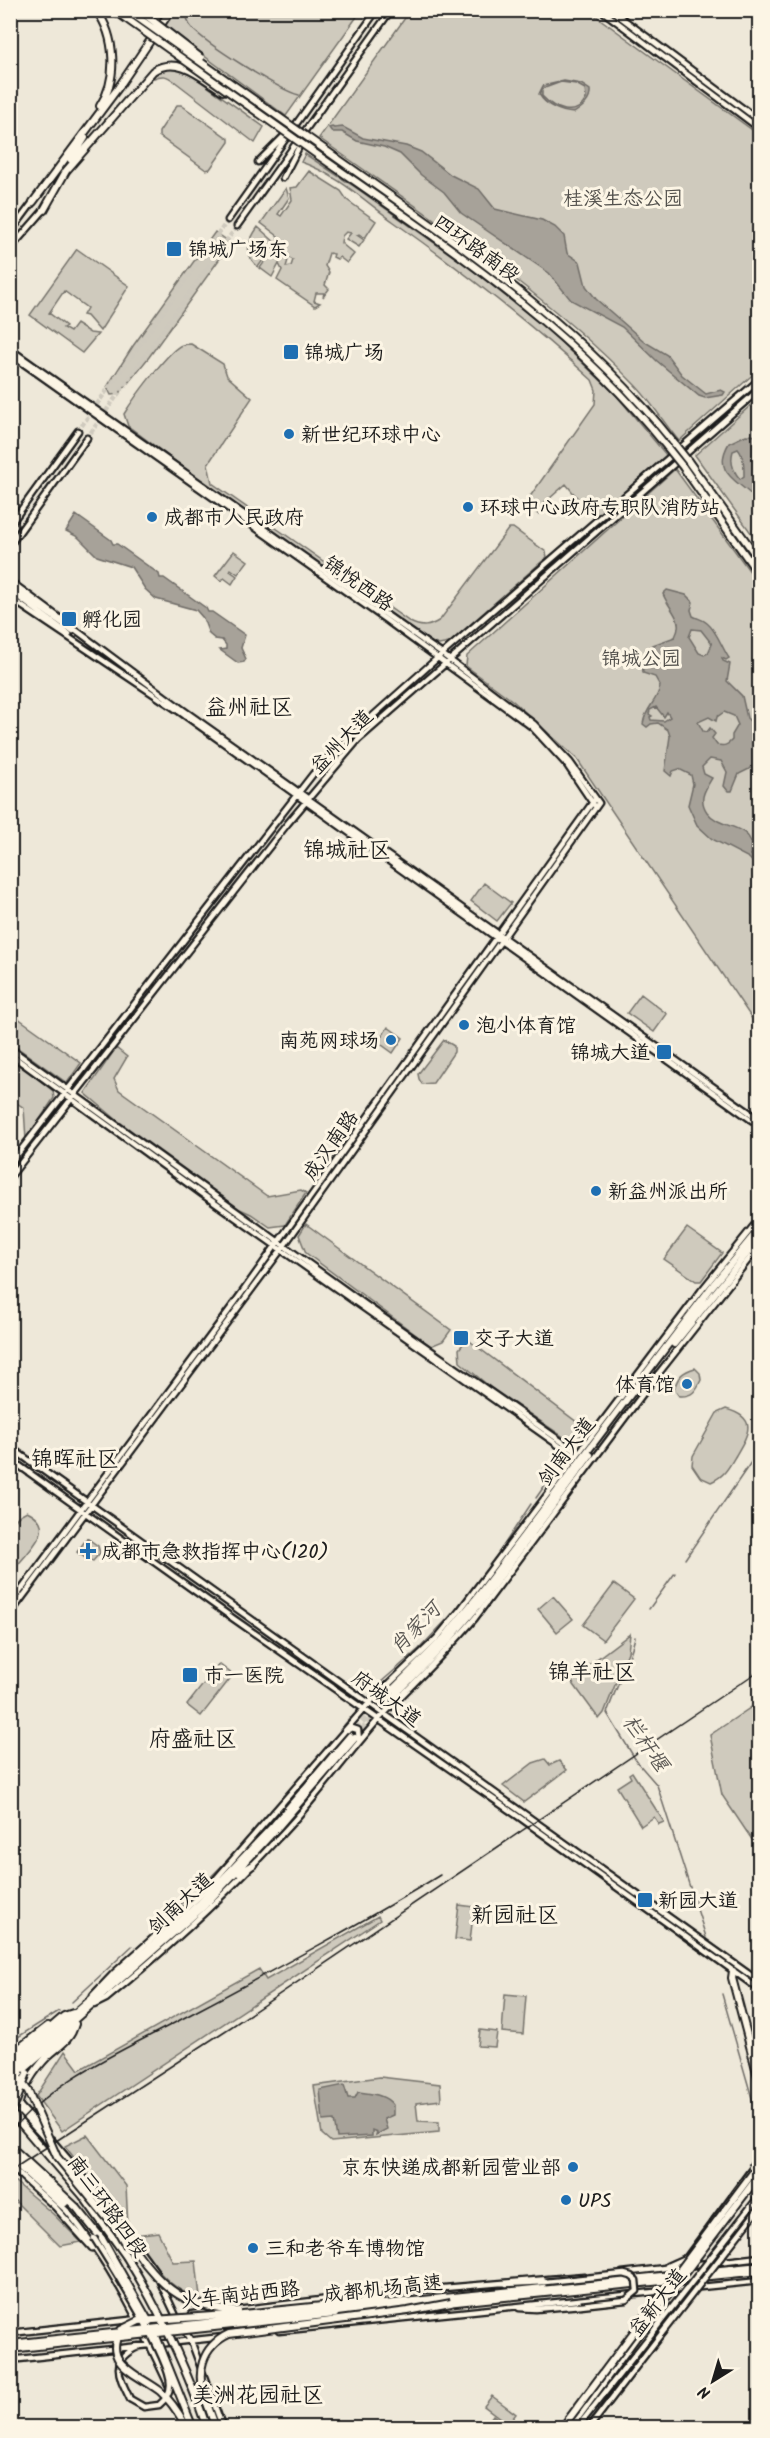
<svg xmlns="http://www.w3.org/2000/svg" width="770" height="2438" font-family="Kalam,'LXGW WenKai TC',sans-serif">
  <rect width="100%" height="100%" fill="#eee8d9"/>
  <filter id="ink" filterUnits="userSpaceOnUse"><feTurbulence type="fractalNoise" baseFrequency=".0167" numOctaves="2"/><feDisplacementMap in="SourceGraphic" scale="12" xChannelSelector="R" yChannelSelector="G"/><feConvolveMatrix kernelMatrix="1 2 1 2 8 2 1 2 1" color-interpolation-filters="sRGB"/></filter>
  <g filter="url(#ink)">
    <path fill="#cfcabd" stroke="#76736c" stroke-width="1.5" d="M143 11H361L286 116Z
      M410 11H589L759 135V369L679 441C664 423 651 401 634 384 541 288 427 215 319 138Z
      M166 67 176 68 186 71 264 127 255 143 174 81C167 76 163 74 154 78L152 76Z
      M177 105H181L229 139V142L210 169 206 170 159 136V132Z
      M305 154 352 185 470 268 548 330 617 396 667 456 594 518 566 484 541 506 538 514 530 508 529 498 595 404 596 390 592 380C529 322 463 271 394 222 365 201 336 174 301 162Z
      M309 171 341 191 347 200 376 221 365 238 359 234 357 235 364 240 359 247 346 239 351 233 346 232 342 236 341 243 354 254 347 263 339 257 337 259 333 257 334 254 329 253 325 266 329 272 325 285 329 289 323 297 324 293H316L314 301 320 303 315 306 277 280 282 270 279 264 272 277 260 268 268 257 270 258 276 252 288 260 286 267 291 266 293 260 272 248 258 267C243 254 248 241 258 227L277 244 278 236 261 223 286 188 289 198 278 214 281 216 292 200 290 188 297 187Z
      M215 232 231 243 149 357 119 394 111 395 107 387 133 346Z
      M77 249 129 286 100 331 87 316 83 315 87 308 64 291 49 313 66 326 63 328 70 332 76 324 90 333 98 334 82 353 30 315Z
      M191 344 223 364 227 376 252 398 208 464 212 483 410 622C422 628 429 627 440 620L509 528H513L546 552 547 557 449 643 439 645 431 642 214 490 128 426 124 414C132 401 169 349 182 345 185 344 188 344 191 344Z
      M759 398V544L695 455Z
      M675 469 759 584V1029L577 759 513 701 466 666 467 656Z
      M234 551 248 561 238 574 231 569 230 571 237 576 232 584 224 578 221 581 215 576Z
      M484 883 511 903 497 921 471 901Z
      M641 994 667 1014 654 1032 627 1013Z
      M11 1013 81 1063 67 1083 11 1043Z
      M388 1027 403 1038 393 1053 378 1042Z
      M444 1040 454 1046V1052L433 1083 422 1084 419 1079 418 1074Z
      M116 1048 127 1057 114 1079 119 1090 267 1196 301 1190 306 1193 285 1225 270 1227 251 1214 240 1209 117 1120 85 1093Z
      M11 1057 53 1091 54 1098 26 1140 24 1108 11 1099Z
      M306 1224 451 1330 443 1341 431 1346 306 1253 299 1235Z
      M687 1228 722 1253 701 1281H696L664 1259Z
      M467 1339 586 1429 576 1443 574 1444 490 1387 460 1362 459 1349Z
      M695 1368 700 1373 701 1380C696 1391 692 1397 679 1396L674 1389C678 1376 682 1372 695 1368Z
      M726 1409C758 1418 749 1433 736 1455 729 1467 725 1476 711 1482L700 1477 692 1465 693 1456 717 1413Z
      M27 1511C59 1526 30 1549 16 1567L11 1570C10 1547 3 1521 27 1511Z
      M87 1538 98 1546 100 1553 93 1561 88 1560 77 1552Z
      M614 1584 634 1599 603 1640 583 1625Z
      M553 1596 573 1619 557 1632 538 1609Z
      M630 1634 628 1652 604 1713 599 1719 572 1682 573 1677Z
      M219 1664 233 1675 201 1716 187 1705Z
      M759 1702V1850L722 1795 710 1735Z
      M545 1759 550 1765 559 1761 567 1770 524 1802 503 1786 533 1763Z
      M632 1772 664 1822 659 1824 654 1817 641 1826 617 1787 631 1778 629 1774Z
      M459 1905 474 1907 470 1941 455 1939Z
      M378 1916 380 1920 62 2131 36 2096 65 2051 79 2070 259 1969 266 1980Z
      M505 1994 526 1996 523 2034 502 2032Z
      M480 2030 497 2032 495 2047 478 2046Z
      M380 2077 440 2084 441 2100 416 2103 418 2121 439 2122V2132L331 2142 322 2134 314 2086Z
      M87 2135 126 2186 128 2227 65 2146Z
      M13 2180 53 2214 81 2242 60 2246 11 2197V2181Z
      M158 2232 173 2262 196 2261 200 2297C168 2292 150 2260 134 2235Z
      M492 2396 516 2414 508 2424 484 2406Z
      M493 2415 506 2425 504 2427H484Z"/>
    <path fill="#a7a299" stroke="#6f6c67" stroke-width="1.5" fill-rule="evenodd" d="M564 81 581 84 590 90C591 101 583 107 574 113 560 112 546 106 539 94L543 86ZM561 82 576 84 585 89 586 99C576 119 554 109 542 96V89Z
      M332 127 334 128 343 127 363 138 406 146 421 152 451 175 479 189 495 209 542 220 555 227 564 236 567 253 580 262 586 286 596 299 645 342 667 355 682 375 706 394 721 390 725 392 723 395 705 398 699 396 657 361 622 327 571 300 549 273 461 213 444 192 421 175 400 154 384 147 357 141 342 132H332L329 128Z
      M746 435 759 436V504C746 482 709 477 729 443ZM738 449C744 456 744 466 744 476L740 479C733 471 730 461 733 451Z
      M76 515 111 540 113 544H117L159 574 160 578H164L206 608 208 612H212L245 635 241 648 246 659 244 662 238 663 220 650 226 649V645L222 640 215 639 209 634 203 618 196 610 156 599 145 589 131 567 97 556 78 537 66 531Z
      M667 590 686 595 693 602 691 610 693 616C698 619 703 619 707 623 717 631 722 648 729 658L726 660 722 658 723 661 730 664 727 681 742 696 747 718 753 724H759V770L751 768 739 774 732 791H728L724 786 727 772 721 761 710 759 702 767 704 774 712 778C705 790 698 799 707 812 718 827 744 825 750 840 752 843 750 849 750 854L759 864V869L749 858 712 839 697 825 688 805 693 784 691 775 679 769 673 771 671 776 665 771 670 736 668 730 658 723 651 724 647 727 643 724C645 708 658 701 660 686L655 677 643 673 642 659 653 645 675 637C685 619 669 610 663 594ZM692 629 701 630 712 644 708 653 704 655 699 653 689 637ZM656 707 664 717 667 712 670 717 664 721 651 720 650 717 652 716 649 714 650 710ZM724 712 734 716 738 725 732 735V740C727 746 724 746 717 745L712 738 715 734 710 728 707 732 703 731 698 722 709 717 716 721 717 717Z
      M344 2085 348 2098H355L358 2092C371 2094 385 2094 393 2105V2115L384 2119 387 2129 376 2135 377 2132 372 2130V2136L337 2138 334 2120 323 2121 320 2090Z"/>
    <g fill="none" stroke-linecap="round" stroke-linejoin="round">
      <path stroke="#6f6c67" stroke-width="1.5" d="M187 10C187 17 187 23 192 28 205 43 279 90 299 95
        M536 1498 564 1458
        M685 1559 760 1449
        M487 1570 531 1504
        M649 1609 675 1573
        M635 1637C629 1663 616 1687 607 1713L637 1762 657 1785 706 1937
        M373 1689 419 1649 454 1612 475 1585
        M340 1730 350 1718
        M154 1927 198 1890 243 1844
        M722 1994 760 2126
        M72 2002 132 1946
        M10 2042 59 2011"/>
      <path stroke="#cec9bd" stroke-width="4.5" stroke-dasharray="4.5 2" stroke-linecap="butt" d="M78 431 228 220
        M87 438 237 226"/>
      <path stroke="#cec9bd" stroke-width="6" stroke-dasharray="6 3" stroke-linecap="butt" d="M350 1736 393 1689
        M355 1737 396 1695"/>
      <g stroke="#1c1c1c" stroke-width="9">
        <path id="major" d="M601 10 760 129
          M611 10 760 121
          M258 162 286 134
          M283 178 302 141
          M228 220 377 10
          M237 226 391 10
          M10 233 33 202
          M10 249 44 210
          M10 349 442 654 534 724 570 762 599 803 281 1250 10 1614
          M10 354 386 620 532 727 567 765 594 805
          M10 525 78 431
          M10 545 87 438
          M10 581 182 709 760 1120
          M10 586 73 631
          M10 591 69 634
          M10 598 180 712 760 1126
          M10 1048 373 1310 578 1453
          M10 1054 202 1194 575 1457
          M10 1164 313 774 346 740 442 654 760 379
          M10 1177 288 823 358 740 760 389
          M10 1447 760 1982
          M10 1459 234 1619 519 1817 760 1990
          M10 1605 236 1301 595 799
          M389 1686 387 1692 389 1696 395 1699 401 1696
          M348 1730 352 1728 358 1730 359 1741
          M215 1880 369 1703 437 1638 460 1610 701 1291 760 1218
          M93 1995 114 1973 210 1887
          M94 2005 106 1999C167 1949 225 1896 278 1838 314 1801 344 1758 378 1720 410 1686 445 1654 475 1618L651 1383 760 1245
          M10 2095 17 2103
          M10 2101 49 2143
          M20 2106 45 2133
          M51 2139 92 2187
          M55 2149 81 2178
          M10 2159 67 2211
          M10 2166 55 2207 92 2248
          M90 2186 106 2203 156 2272
          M66 2210C116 2268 147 2339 179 2408L183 2417V2428
          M691 2265 760 2257
          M667 2266 687 2257 754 2166
          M622 2273 682 2266
          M160 2282 177 2318
          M506 2284 545 2282
          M672 2290 760 2281
          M519 2308 536 2309 581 2305
          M237 2310 362 2295 584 2276
          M192 2314 223 2311
          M183 2328 191 2341 223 2428
          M279 2331 664 2291
          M10 2333 139 2319
          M10 2360 223 2337
          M130 2399C119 2376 109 2360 138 2347
          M577 2428 656 2328
          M589 2428 662 2333"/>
      </g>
      <g stroke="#1c1c1c" stroke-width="10">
        <path id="highway" d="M96 10C116 36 118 79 100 106
          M324 149C449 238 576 320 673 442
          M319 156C443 243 571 326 667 447
          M71 160 85 138
          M33 202 118 88 171 10
          M44 210 66 171 153 71C178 55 202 78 223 91
          M688 461 760 561
          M683 467 760 576
          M674 1344 760 1237
          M393 1689 445 1637 475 1600 713 1285 760 1228
          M396 1694 447 1642 481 1602 590 1455
          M239 1873 253 1865
          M209 1887 218 1879
          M733 1971 732 1978 760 2084
          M10 2052 18 2049 48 2026
          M10 2063 64 2016 73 2013
          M19 2063 200 1903 274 1825 350 1736
          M759 2068 760 2048
          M20 2073 74 2026
          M10 2076 204 1906 278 1827 355 1738
          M18 2109C19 2092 36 2068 48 2056 60 2045 70 2041 75 2024
          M10 2111 83 2196 126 2256
          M10 2146 77 2208 102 2239
          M10 2153 65 2203
          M79 2176 136 2251
          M447 2303 760 2271
          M332 2305 380 2301
          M334 2309 760 2266
          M335 2314 428 2305
          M206 2401 216 2428
          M570 2428 643 2328"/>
      </g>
      <use href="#major" stroke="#fcf5e5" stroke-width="4.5"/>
      <use href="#highway" stroke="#fcf5e5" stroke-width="6"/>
      <path stroke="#1c1c1c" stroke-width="1.5" d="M10 2133C52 2080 122 2051 180 2020 268 1973 355 1927 440 1875
        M10 2171 231 2027 760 1670"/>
      <g stroke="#1c1c1c" stroke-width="9" stroke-linecap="butt">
        <path id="major-bridge" d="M94 2238C110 2263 171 2360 170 2385 170 2393 165 2400 159 2405L144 2407 130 2399
          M545 2282 624 2274 631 2276 636 2280 637 2291 626 2300 581 2305
          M656 2328 760 2195
          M662 2333 760 2207"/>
      </g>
      <g stroke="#1c1c1c" stroke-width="10" stroke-linecap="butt">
        <path id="highway-bridge" d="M114 10 319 156
          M127 10 324 149
          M139 10 201 58
          M673 442 688 461
          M667 447 683 467
          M10 2066 28 2091 57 2157 118 2231 127 2247
          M10 2082 20 2073
          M10 2117 27 2073
          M752 2167 760 2154
          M102 2239 149 2322
          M136 2251C163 2290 188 2308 238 2311
          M126 2256C160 2311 186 2367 207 2428
          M643 2328 760 2174
          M154 2331 193 2428
          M10 2344 334 2309
          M10 2349 335 2314
          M206 2401C195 2374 201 2347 229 2334L408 2311 451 2303
          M185 2424C178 2412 170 2400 160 2391 139 2375 100 2363 121 2330L139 2321 242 2314 332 2305
          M562 2428 760 2163"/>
      </g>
      <use href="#major-bridge" stroke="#fcf5e5" stroke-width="4.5"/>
      <use href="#highway-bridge" stroke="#fcf5e5" stroke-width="6"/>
    </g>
  </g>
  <g fill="#1f6fb2" stroke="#fcf5e5" stroke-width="2">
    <rect x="166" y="241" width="16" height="16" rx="3"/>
    <rect x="283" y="344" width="16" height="16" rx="3"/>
    <circle cx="289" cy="434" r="6"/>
    <circle cx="468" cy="507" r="6"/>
    <circle cx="152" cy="517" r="6"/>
    <rect x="61" y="611" width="16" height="16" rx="3"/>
    <circle cx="464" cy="1025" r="6"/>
    <circle cx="391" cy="1040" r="6"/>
    <rect x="656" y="1044" width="16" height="16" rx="3"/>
    <circle cx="596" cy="1191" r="6"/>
    <rect x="453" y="1330" width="16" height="16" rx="3"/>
    <circle cx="687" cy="1384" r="6"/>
    <path d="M85 1542h6v6h6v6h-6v6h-6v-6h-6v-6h6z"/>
    <rect x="182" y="1667" width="16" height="16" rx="3"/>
    <rect x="637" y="1892" width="16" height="16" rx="3"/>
    <circle cx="573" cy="2167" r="6"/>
    <circle cx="566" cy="2200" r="6"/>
    <circle cx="253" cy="2248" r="6"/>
  </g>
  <g text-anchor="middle" stroke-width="6" stroke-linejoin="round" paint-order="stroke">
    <g font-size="20" fill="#52504c" stroke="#fcf5e5">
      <text x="623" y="205">桂溪生态公园</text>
      <text x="641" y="665">锦城公园</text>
    </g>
    <g font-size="20" fill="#1c1c1c" stroke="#fcf5e5">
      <text transform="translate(477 248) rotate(36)" y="7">四环路南段</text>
      <text transform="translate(359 583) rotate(35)" y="7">锦悦西路</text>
      <text transform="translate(341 741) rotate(-46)" y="7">益州大道</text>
      <text transform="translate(330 1145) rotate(-55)" y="7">成汉南路</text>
      <text transform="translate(566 1451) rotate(-53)" y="7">剑南大道</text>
      <text transform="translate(387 1698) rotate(36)" y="7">府城大道</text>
      <text transform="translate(180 1903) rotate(-43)" y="7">剑南大道</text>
      <text transform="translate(108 2206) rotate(54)" y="7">南三环路四段</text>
      <text transform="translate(383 2288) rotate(-6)" y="7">成都机场高速</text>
      <text transform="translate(240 2294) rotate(-6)" y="7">火车南站西路</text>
      <text transform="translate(657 2302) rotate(-52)" y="7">益新大道</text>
    </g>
    <g font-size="20" fill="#1c1c1c" stroke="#fcf5e5" text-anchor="start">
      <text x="188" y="256">锦城广场东</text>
      <text x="304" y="359">锦城广场</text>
      <text x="301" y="441">新世纪环球中心</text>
      <text x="480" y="514">环球中心政府专职队消防站</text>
      <text x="164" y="524">成都市人民政府</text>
      <text x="82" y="626">孵化园</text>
      <text x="476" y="1032">泡小体育馆</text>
      <text x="379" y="1047" text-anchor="end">南苑网球场</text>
      <text x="650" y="1059" text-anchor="end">锦城大道</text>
      <text x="608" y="1198">新益州派出所</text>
      <text x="474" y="1345">交子大道</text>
      <text x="675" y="1391" text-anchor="end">体育馆</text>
      <text x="101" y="1558">成都市急救指挥中心(120)</text>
      <text x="204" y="1682">市一医院</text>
      <text x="658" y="1907">新园大道</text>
      <text x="561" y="2174" text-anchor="end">京东快递成都新园营业部</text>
      <text x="578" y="2207">UPS</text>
      <text x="265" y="2255">三和老爷车博物馆</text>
    </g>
    <g font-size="21" font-style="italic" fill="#5b5854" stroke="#fcf5e5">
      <text transform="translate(415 1628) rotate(-46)" y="7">肖家河</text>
      <text transform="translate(646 1743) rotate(55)" y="7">栏杆堰</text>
    </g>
    <g font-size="22" fill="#1c1c1c" stroke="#fcf5e5">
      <text x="249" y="714">益州社区</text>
      <text x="347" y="857">锦城社区</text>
      <text x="75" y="1466">锦晖社区</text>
      <text x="592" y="1679">锦羊社区</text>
      <text x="193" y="1746">府盛社区</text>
      <text x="515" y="1922">新园社区</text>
      <text x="258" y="2402">美洲花园社区</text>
    </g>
  </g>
  <rect width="770" height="2438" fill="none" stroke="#fcf5e5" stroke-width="36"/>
  <rect x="18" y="18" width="734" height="2402" fill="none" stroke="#1c1c1c" stroke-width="2" filter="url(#ink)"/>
  <g transform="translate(713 2381) rotate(217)" stroke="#fcf5e5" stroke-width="4.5" paint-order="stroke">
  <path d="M0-4.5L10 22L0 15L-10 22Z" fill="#1c1c1c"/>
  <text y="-9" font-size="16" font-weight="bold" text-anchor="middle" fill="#1c1c1c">N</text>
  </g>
</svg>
